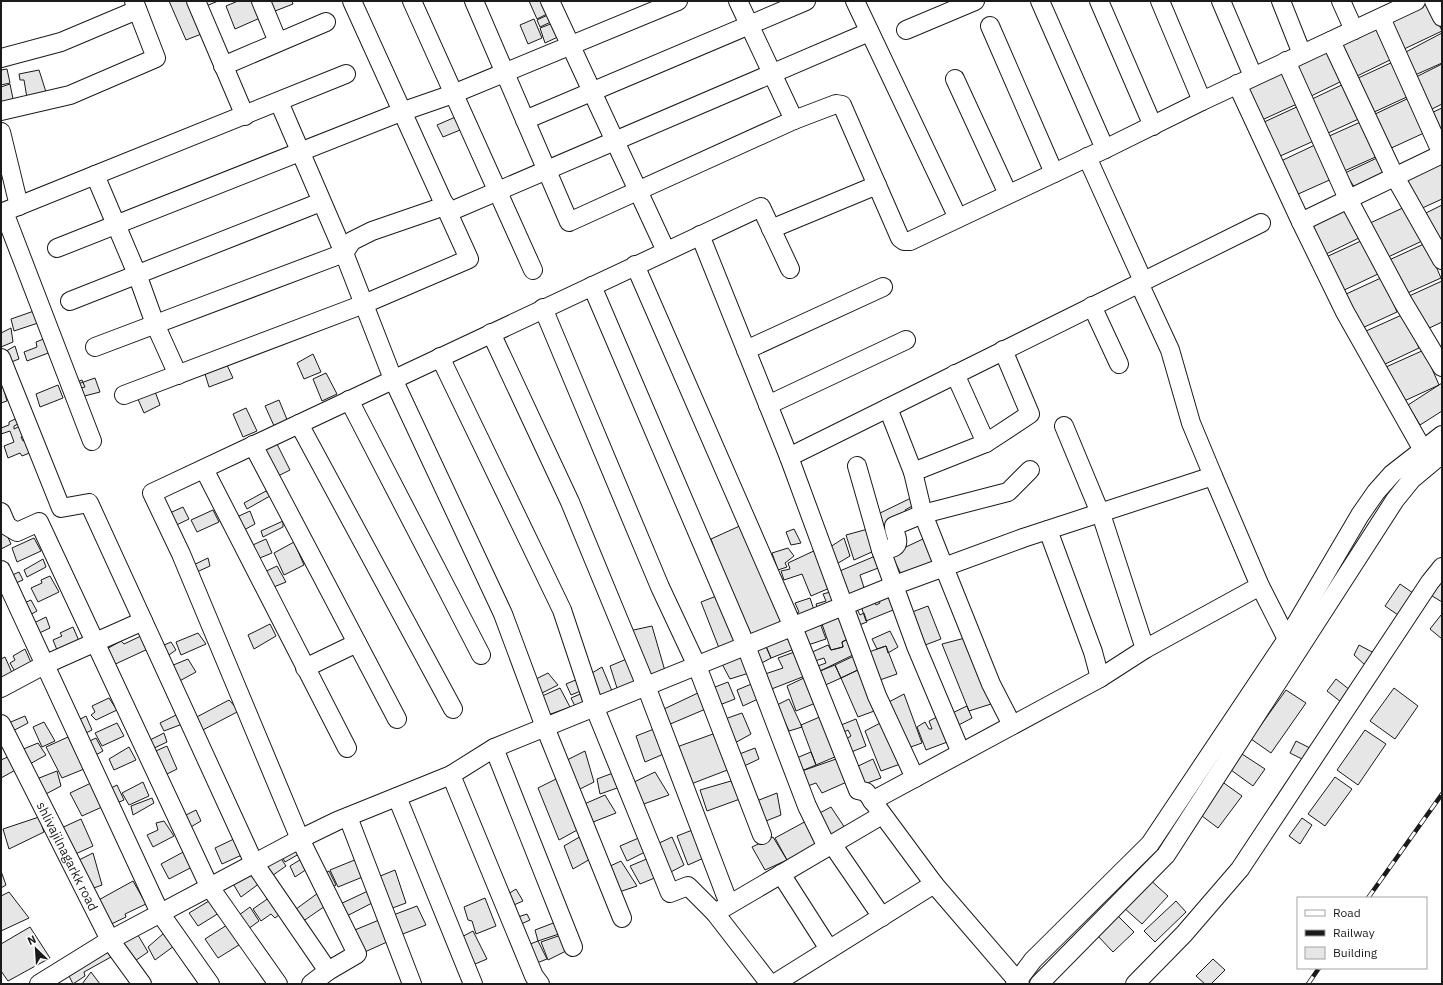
<svg xmlns="http://www.w3.org/2000/svg" width="1443" height="985" font-family="'IBM Plex Sans',sans-serif">
  <rect width="100%" height="100%" fill="#fff"/>
  <path fill="#e6e6e6" stroke="#1a1a1a" d="M169 1H189L204 33 186 40Z
    M202 1H218L204 7Z
    M238 1H253L260 18 235 29 226 6Z
    M265 1H292L293 4 270 13Z
    M529 1H547L551 12 537 19Z
    M1420 1H1428L1442 31 1402 50 1386 18Z
    M552 13 555 20 540 27 537 20Z
    M534 19 542 38 528 44 520 25Z
    M556 22 562 35 545 43 540 28Z
    M1378 24 1392 59 1355 77 1339 42Z
    M1442 33V63L1415 75 1404 53Z
    M1330 45 1344 80 1307 98 1291 63Z
    M1395 61 1409 96 1372 113 1356 79Z
    M1442 64V104L1430 110 1414 78Z
    M1284 68 1299 103 1262 120 1246 86Z
    M7 69 10 83 1 85V70Z
    M39 70 46 92 27 98 24 80H20L19 74Z
    M1348 82 1363 117 1326 134 1310 100Z
    M10 84 13 99 1 103V87Z
    M1409 98 1424 133 1387 150 1371 116Z
    M1301 105 1316 140 1278 157 1262 123Z
    M1442 108V135L1431 113Z
    M460 115 465 128 443 137 437 125Z
    M1365 120 1380 155 1342 172 1327 137Z
    M1319 143 1334 178 1296 195 1281 161Z
    M1377 158 1390 175 1355 188 1345 173Z
    M1442 158V199L1418 210 1403 178Z
    M1347 202 1361 237 1324 255 1308 220Z
    M1442 205V245L1426 213Z
    M1407 206 1422 241 1384 259 1368 224Z
    M1363 240 1378 274 1340 292 1324 258Z
    M1426 243 1441 278 1403 295 1387 261Z
    M1383 277 1397 312 1360 329 1344 295Z
    M1442 281V322L1423 331 1407 297Z
    M34 311 38 323 14 331 11 319Z
    M1404 314 1419 348 1381 366 1366 331Z
    M11 328 13 342 1 347V333Z
    M46 338 51 352 27 361 24 352 37 347 36 342Z
    M15 346 19 359 1 366V354Z
    M1424 350 1439 385 1402 402 1386 367Z
    M313 354 321 372 304 379 297 363Z
    M227 365 233 378 209 387 205 374Z
    M326 373 337 394 322 401 313 379Z
    M95 378 100 392 73 399 72 386Z
    M82 380 85 387 70 391 68 385Z
    M1442 383V411L1420 425 1408 405Z
    M58 385 63 398 40 407 36 394Z
    M153 386 160 405 144 413 134 390Z
    M3 387 7 401 1 403V388Z
    M279 400 288 422 275 428 265 406Z
    M246 408 257 431 243 437 233 414Z
    M15 419 18 424 14 426V429L20 426 24 436 21 437 23 441 28 440 32 452 22 456 20 453 8 458 4 446 14 442 10 431 1 434V428L9 425V422Z
    M277 444 290 470 270 480 256 454Z
    M266 491 270 496 247 509 244 503Z
    M911 498 914 505 905 510 907 514 893 535 883 539 874 516Z
    M183 507 189 519 166 530 161 517Z
    M213 510 219 522 197 532 191 520Z
    M250 511 255 524 244 530 228 521Z
    M283 521V527L263 537 261 531Z
    M1 522 11 544 1 549Z
    M744 524 787 621 747 639 711 539Z
    M794 529 801 543 791 545 786 532Z
    M868 529 874 551 854 560 846 535Z
    M34 538 41 551 17 562 12 548Z
    M844 538 850 556 835 565 827 549Z
    M925 538 938 566 903 578 891 554Z
    M266 539 272 553 250 562 244 549Z
    M294 542 304 565 284 575 274 553Z
    M788 548 794 556 785 563 787 567 778 570 772 553Z
    M818 549 832 587 811 596 802 574 784 580 781 571 790 569 788 563Z
    M880 554 886 565 860 575 865 591 846 599 835 573Z
    M208 558 210 566 188 576 185 569Z
    M43 559 46 567 27 577 24 570Z
    M277 566 286 582 264 591 256 576Z
    M19 572 23 580 6 587 4 579Z
    M50 576 59 592 38 602 31 588 42 583 41 580Z
    M1437 581 1442 584V602L1429 594Z
    M1400 584 1413 593 1398 615 1385 606Z
    M834 591 840 605 819 613 816 604 826 601 823 594Z
    M894 592 898 608 866 621 861 606 874 600 876 605 880 603 878 598Z
    M719 595 738 640 719 648 701 602Z
    M810 598 815 613 797 621 793 614 799 612 795 603Z
    M31 600 37 611 17 622 24 603Z
    M928 606 941 639 920 647 907 614Z
    M857 609 860 615 864 613 867 622 854 627 849 612Z
    M1441 615 1442 616V639L1430 629Z
    M841 616 850 638 842 642 843 647 831 650 822 624Z
    M46 617 50 628 33 636 28 626Z
    M820 623 826 639 805 646 799 633Z
    M270 624 276 636 254 649 248 635Z
    M652 626 665 671 649 676 629 631Z
    M73 627 79 641 59 655 53 640 62 636 60 633Z
    M890 631 898 647 888 653 886 646 877 649 872 639Z
    M198 633 206 644 181 655 176 642Z
    M143 635 150 648 109 667 103 651 121 641 124 644Z
    M791 635 797 648 771 658 765 644Z
    M850 638 855 654 816 673 815 667 826 663 824 658 812 662 810 653 828 645 831 650 843 647 842 642Z
    M965 638 991 704 969 711 942 644Z
    M171 642 176 650 166 657 162 646Z
    M765 644 771 658 758 665 752 651Z
    M1359 645 1374 653 1365 665 1354 655Z
    M886 646 897 674 877 681 866 653Z
    M25 649 33 667 17 675 10 663 15 660 13 656Z
    M800 650 810 674 769 690 762 675 783 668 778 658Z
    M742 655 749 673 730 679 721 662Z
    M856 655 862 668 841 678 835 665Z
    M5 657 13 675 1 681V659Z
    M629 658 639 681 617 688 610 666Z
    M188 659 196 672 174 684 166 668Z
    M835 665 841 678 821 687 815 673Z
    M602 667 612 691 597 696 587 676Z
    M862 668 877 710 858 717 841 678Z
    M548 673 558 685 540 694 532 681Z
    M806 677 818 702 796 711 787 686Z
    M578 679 583 690 571 695 566 684Z
    M1336 679 1350 690 1341 702 1327 691Z
    M728 682 735 699 717 706 710 689Z
    M754 683 760 698 743 706 737 690Z
    M560 688 570 707 548 715 540 697Z
    M1394 688 1418 706 1395 739 1370 721Z
    M1286 690 1306 703 1271 753 1251 739Z
    M585 692 586 701 575 706 571 698Z
    M700 692 708 708 668 725 664 709Z
    M904 694 922 743 905 749 887 703Z
    M109 698 117 710 96 720 91 715 95 712 92 706Z
    M789 699 802 727 789 731 777 705Z
    M229 700 239 711 197 733 191 720Z
    M967 706 972 718 953 728 948 715Z
    M180 713 185 723 164 731 160 723Z
    M742 713 751 734 733 744 722 720Z
    M25 716 28 723 9 733 6 724Z
    M86 716 92 730 72 740 66 727Z
    M822 716 837 756 816 765 801 725Z
    M939 716 950 741 926 750 917 727 925 722 929 729H932L929 721Z
    M856 719 866 746 849 753 844 740 851 736 848 730 840 734 836 727Z
    M884 721 903 763 881 771 865 731Z
    M44 722 55 741 42 747 33 727Z
    M117 723 124 736 102 746 95 733Z
    M654 729 666 753 645 762 636 736Z
    M1365 730 1386 744 1358 785 1337 770Z
    M164 733 167 742 150 750 146 742Z
    M713 734 730 769 691 784 674 748Z
    M68 737 84 769 62 778 46 747Z
    M96 738 103 751 83 762 77 747Z
    M1296 741 1310 748 1304 760 1290 753Z
    M38 743 46 755 28 765 21 750Z
    M167 746 177 769 159 778 149 754Z
    M129 747 136 760 114 770 109 759Z
    M755 748 759 759 742 767 737 755Z
    M585 751 594 782 576 791 563 762Z
    M811 752 816 765 799 772 794 759Z
    M1242 754 1265 769 1253 786 1231 770Z
    M12 755 19 768 1 778V760Z
    M839 758 849 781 822 793 816 783 805 787 799 772Z
    M873 759 881 778 862 785 854 768Z
    M57 771 61 786 44 795 34 780Z
    M655 772 669 795 638 806 630 784Z
    M613 773 620 787 600 794 597 779Z
    M1335 777 1352 789 1325 826 1308 814Z
    M556 779 579 829 559 840 538 788Z
    M731 781 740 799 707 811 700 790Z
    M1221 781 1242 796 1218 828 1198 813Z
    M143 782 149 796 129 805 122 793Z
    M91 783 102 807 82 816 70 793Z
    M117 785 124 800 105 808 99 794Z
    M777 793 781 815 761 823 754 802Z
    M605 795 616 813 588 824 582 805Z
    M152 798 154 803 133 815 131 806Z
    M831 807 845 828 826 837 814 816Z
    M196 810 201 821 189 828 186 824 189 822 186 815Z
    M39 817 44 832 9 849 3 829Z
    M1302 818 1312 825 1300 844 1289 836Z
    M81 819 93 846 71 856 57 830Z
    M810 819 823 843 787 860 775 838Z
    M164 821 174 836 153 847 147 835 158 830 156 823Z
    M695 829 706 857 688 865 677 836Z
    M583 835 592 858 573 869 564 846Z
    M641 837 647 851 627 861 620 846Z
    M672 837 684 865 667 874 655 845Z
    M773 837 787 860 765 870 752 847Z
    M236 838 244 854 222 864 215 848Z
    M291 840 299 854 285 862 277 848Z
    M187 850 196 865 169 879 161 864Z
    M93 853 102 885 83 892 75 862Z
    M278 854 286 866 269 878 261 865Z
    M303 858 310 867 295 877 290 866Z
    M649 858 657 877 640 884 630 866Z
    M357 859 365 876 338 887 330 870Z
    M245 860 260 883 241 897 226 872Z
    M621 861 637 886 616 893 606 868Z
    M395 870 406 903 387 910 373 879Z
    M1 871 6 885 1 888Z
    M329 871 336 885 327 890 321 875Z
    M1148 878 1168 896 1142 924 1123 907Z
    M133 881 146 904 125 914 126 917 105 927 95 902Z
    M516 889 523 901 500 911 508 894Z
    M370 890 374 902 341 919 336 906Z
    M9 892 29 918 1 931V896Z
    M318 893 328 904 299 924 292 912Z
    M273 895 284 911 275 918 271 914 261 921 253 909Z
    M485 898 496 926 476 934 472 921 468 920 464 907Z
    M209 901 219 913 198 926 189 913Z
    M1176 901 1186 912 1155 942 1144 931Z
    M417 906 426 925 395 937 388 917Z
    M250 907 259 921 240 935 231 921Z
    M527 914 530 920 506 931 503 922Z
    M1117 915 1134 932 1113 952 1097 935Z
    M379 920 387 942 358 955 350 932Z
    M556 922 562 933 538 941 535 930Z
    M227 925 239 945 218 958 205 939Z
    M30 927 50 958 8 981 1 971V944Z
    M135 930 148 952 132 963 120 941Z
    M473 931 487 959 463 969 454 941Z
    M164 933 174 946 155 960 148 947Z
    M561 935 568 950 548 960 541 942Z
    M538 941 547 959 524 968 517 949Z
    M105 945 111 957 84 972 85 976 73 984 66 970Z
    M1213 959 1225 970 1211 984H1205L1196 976Z
    M91 972 100 984H82Z"/>
  <g fill="none" stroke-linecap="round" stroke-linejoin="round">
    <g stroke="#1a1a1a" stroke-width="20">
      <g id="minor">
        <path d="M196 1 245 116"/>
        <path d="M261 1 278 42"/>
        <path d="M412 1 533 270"/>
        <path d="M474 1 569 222 794 120 836 104 842 105 900 238 904 241H910L1105 149 1202 101 1416 1"/>
        <path d="M550 1 666 251"/>
        <path d="M738 1 794 120"/>
        <path d="M855 1 958 218"/>
        <path d="M1040 1 1105 149"/>
        <path d="M1099 1 1153 126"/>
        <path d="M1160 1 1202 101"/>
        <path d="M1221 1 1253 76"/>
        <path d="M1281 1 1302 54"/>
        <path d="M1341 1 1354 30"/>
        <path d="M1434 1 1442 17"/>
        <path d="M1381 18 1442 154"/>
        <path d="M990 26 1054 173"/>
        <path d="M906 30 975 1"/>
        <path d="M1331 41 1395 177 1442 260"/>
        <path d="M1 58 61 42 137 10"/>
        <path d="M1286 61 1348 199 1403 302 1442 367"/>
        <path d="M223 66 326 22"/>
        <path d="M955 79 1008 194"/>
        <path d="M1237 84 1301 222 1345 312 1428 459"/>
        <path d="M279 102 344 253 393 379 503 614 545 727 622 918"/>
        <path d="M1 111 70 95 156 58 134 1"/>
        <path d="M525 120 806 1"/>
        <path d="M1 132 19 206"/>
        <path d="M1087 157 1143 281"/>
        <path d="M95 175 137 274 155 324 178 375"/>
        <path d="M4 212 92 441"/>
        <path d="M449 212 869 32"/>
        <path d="M1 213 346 74"/>
        <path d="M1301 222 1442 154"/>
        <path d="M771 229 877 185"/>
        <path d="M700 235 789 457 877 696 915 778"/>
        <path d="M57 248 401 112 453 94 678 1"/>
        <path d="M635 265 793 627 858 790 866 792 934 884 1020 984"/>
        <path d="M1139 283 1170 350 1191 423 1213 476"/>
        <path d="M592 286 746 646 807 806 827 847"/>
        <path d="M70 301 321 202"/>
        <path d="M1092 306 1119 364"/>
        <path d="M543 308 660 587 697 666 762 835"/>
        <path d="M491 333 570 502 646 686 729 904"/>
        <path d="M95 347 344 253 352 241 372 231 436 209 445 204"/>
        <path d="M746 350 883 287"/>
        <path d="M440 357 562 610 594 706 670 893 688 886 715 913"/>
        <path d="M1 358 61 508 89 503 254 863 328 971"/>
        <path d="M124 395 364 304 469 259 352 1"/>
        <path d="M349 400 481 655"/>
        <path d="M768 405 906 340"/>
        <path d="M888 408 913 472 923 514 944 567 991 684 1012 725"/>
        <path d="M299 424 453 709"/>
        <path d="M1064 426 1103 520 1145 649"/>
        <path d="M986 443 1030 414 1003 350"/>
        <path d="M253 445 397 719"/>
        <path d="M789 457 1261 223"/>
        <path d="M857 466 881 550 916 646 961 753"/>
        <path d="M204 469 347 748"/>
        <path d="M913 472 986 443 955 374"/>
        <path d="M1 512 7 526 17 532 39 522 209 886 278 984"/>
        <path d="M1048 530 1093 652 1100 678"/>
        <path d="M881 550C885 549 891 549 894 547 902 542 893 532 894 526L923 514 1008 492 1030 470"/>
        <path d="M1 570 160 913 210 984"/>
        <path d="M305 668 357 643"/>
        <path d="M1 688 44 665 143 621"/>
        <path id="s1" d="M1 724 110 940 142 984"/>
        <path d="M494 748 573 947"/>
        <path d="M451 775 534 976 540 984"/>
        <path d="M397 797 473 984"/>
        <path d="M872 801 1100 678 1145 649 1260 586"/>
        <path d="M348 817 412 984"/>
        <path d="M832 844 882 917"/>
        <path d="M781 874 829 949"/>
        <path d="M39 984 110 940 300 839 337 821 451 775 494 748 895 585 1023 538 1213 476 1260 586 1287 639"/>
        <path d="M311 984 328 971 357 954 300 839 181 554 152 493 761 207 790 269"/>
        <path d="M770 984 715 913 882 815"/>
        <path d="M774 984 934 884"/>
        <path d="M1015 984 1033 960 1150 844 1287 639 1360 515 1376 492 1392 474 1442 435"/>
        <path d="M1039 984 1166 855 1395 500 1412 479 1442 454"/>
        <path d="M1135 984 1184 934 1240 869 1430 582 1442 567"/>
      </g>
    </g>
    <use href="#minor" stroke="#fff" stroke-width="18"/>
    <g stroke="#1a1a1a" stroke-width="4.5">
      <path id="rail" d="M1368 898 1442 794
        M1308 984 1319 968"/>
    </g>
    <use href="#rail" stroke="#fff" stroke-width="3" stroke-dasharray="9" stroke-linecap="butt"/>
  </g>
  <g text-anchor="middle" stroke-width="3" stroke-linejoin="round" paint-order="stroke">
    <g font-size="13" fill="#1a1a1a" stroke="#fff">
      <text dy="5" stroke="none"><textPath href="#s1" startOffset="148">shlivajilnagarkk road</textPath></text>
    </g>
  </g>
  <rect width="1443" height="985" fill="none" stroke="#1a1a1a" stroke-width="4"/>
  <rect x="1297" y="897" width="130" height="72" fill="#ffffff" stroke="#a3a3a3"/>
  <rect x="1305" y="910" width="20" height="6" fill="#ffffff" stroke="#a3a3a3"/>
  <text x="1333" y="917" font-size="12" fill="#1a1a1a">Road</text>
  <rect x="1305" y="930" width="20" height="6" fill="#1a1a1a" stroke="#a3a3a3"/>
  <text x="1333" y="937" font-size="12" fill="#1a1a1a">Railway</text>
  <rect x="1305" y="947" width="20" height="12" fill="#e6e6e6" stroke="#a3a3a3"/>
  <text x="1333" y="957" font-size="12" fill="#1a1a1a">Building</text>
  <g transform="translate(36 949) rotate(335)" stroke="#ffffff" stroke-width="3" paint-order="stroke">
  <path d="M0-3L7 15L0 10L-7 15Z" fill="#1a1a1a"/>
  <text y="-6" font-size="11" font-weight="bold" text-anchor="middle" fill="#1a1a1a">N</text>
  </g>
</svg>
